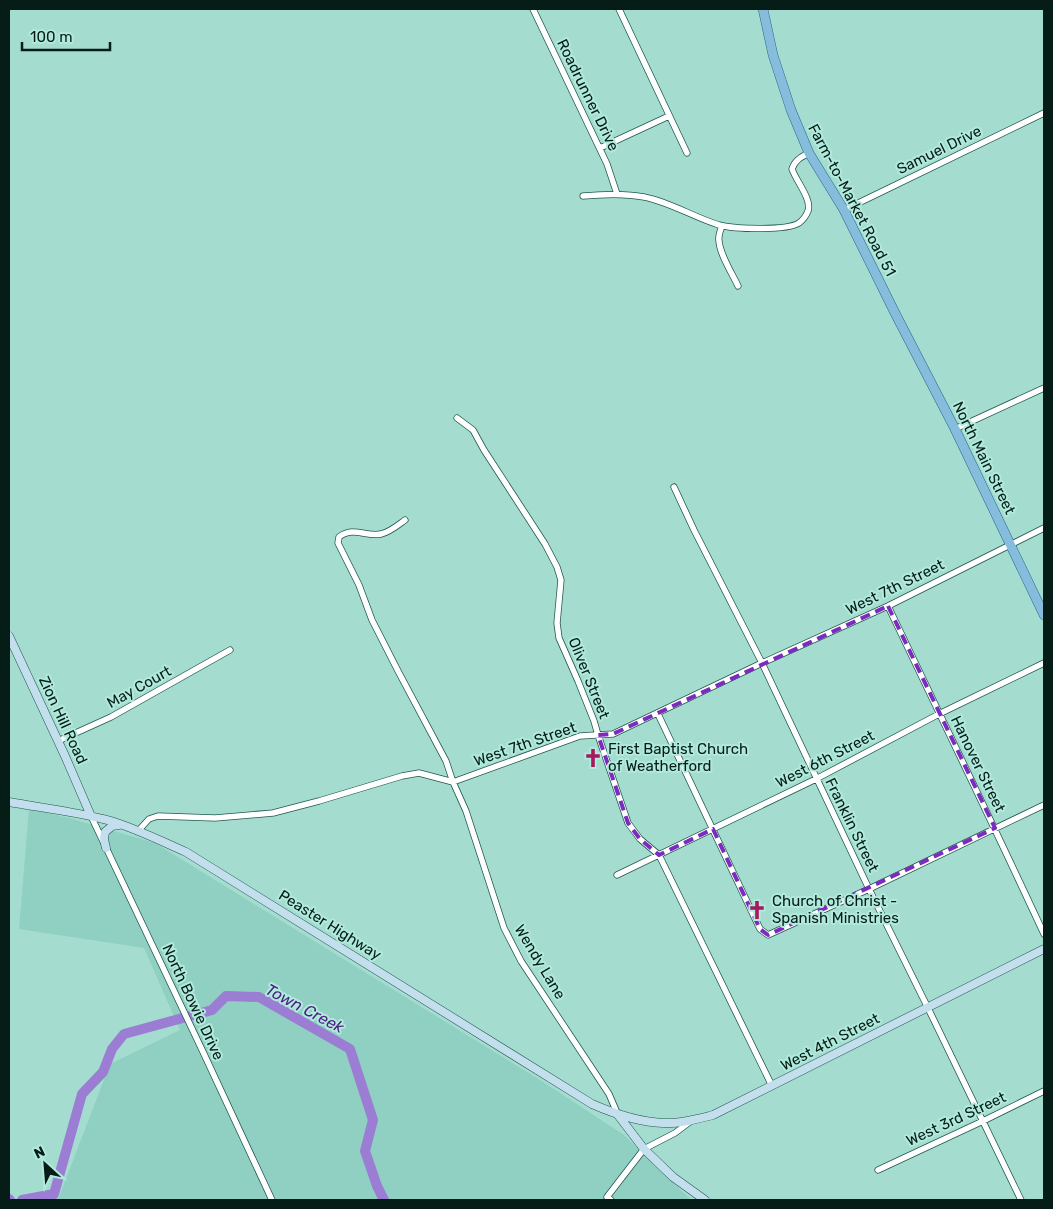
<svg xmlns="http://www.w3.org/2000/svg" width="1053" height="1209" font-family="Rubik,sans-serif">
  <rect width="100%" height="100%" fill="#a4ddcf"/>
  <path fill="#8fd0c2" d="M29 809 69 818 155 843 540 1080 624 1135 691 1200H47L59 1197 110 1064 180 1030 144 948 19 929Z"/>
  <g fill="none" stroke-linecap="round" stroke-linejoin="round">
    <path stroke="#9b7ed4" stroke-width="10" d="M9 1199 10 1200
      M22 1200 54 1194 82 1094 103 1072 112 1049 124 1034 212 1010 226 996 259 997 350 1049 373 1120 365 1151 377 1186 384 1200"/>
    <g stroke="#20574c" stroke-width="7">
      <path id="street" d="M533 9 607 164 617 194
        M619 9 687 153
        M600 148 669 116
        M583 196C604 194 624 193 644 197 670 202 693 217 719 225 734 229 786 231 799 223 803 220 806 216 808 211 812 199 796 181 792 169 795 160 801 157 809 153
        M844 210 1044 113
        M722 226C720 231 718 236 719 241 720 255 732 273 738 286
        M457 418 473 430 484 450 545 544 557 567 561 580 557 623 559 638 578 681 594 721 598 735 628 823 640 839 659 855 772 1086
        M955 429 1044 388
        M674 487 694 530 762 663 869 889 928 1008 1021 1200
        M405 520C398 525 390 532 381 534 366 537 353 526 339 537L338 543 359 585 372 620 398 671 446 761 453 782 466 811 504 928 521 961 609 1094 618 1115
        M888 606C940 715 993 824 1044 934
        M658 714 760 929 768 935 869 889 1044 805
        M58 741 111 717 230 650
        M91 816 204 1054 272 1200
        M139 830 149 819 158 816 215 818 273 813 319 801 402 776 419 773 453 782 580 736 613 734 762 663 888 606 1044 528
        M617 875 816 779 939 714 1044 663
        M878 1170 983 1121 1044 1091
        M611 1200 607 1197 644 1149 675 1133 691 1121"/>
    </g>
    <g stroke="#20574c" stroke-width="9">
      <path id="secondary" d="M9 636 65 756 91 816
        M9 802C43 808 78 812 111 821 137 829 161 841 186 852L592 1104C615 1114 638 1122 663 1123 679 1124 697 1119 713 1115L1044 949
        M106 848 104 839 105 832 112 826 119 825
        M618 1115 644 1149 673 1177 705 1200"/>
    </g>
    <g stroke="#256787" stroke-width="10">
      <path id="primary" d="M763 9 773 55 791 110 809 153 844 210 896 315 955 429 1044 615"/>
    </g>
    <use href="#street" stroke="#fff" stroke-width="5.5"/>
    <use href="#secondary" stroke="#c3deed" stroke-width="8"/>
    <use href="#primary" stroke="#86bcdc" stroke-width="9"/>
  </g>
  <path fill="none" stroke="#7b2cbf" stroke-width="4" stroke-dasharray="10 6" stroke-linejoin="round" d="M888 606 995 828 768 935 760 929 713 829 659 855 640 839 628 823 598 735 613 734Z"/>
  <defs>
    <g id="church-bare" transform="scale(1.5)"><path d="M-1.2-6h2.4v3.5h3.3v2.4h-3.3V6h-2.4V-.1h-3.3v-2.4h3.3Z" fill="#a6195d" stroke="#b1eadc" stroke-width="2.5" paint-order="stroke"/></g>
  </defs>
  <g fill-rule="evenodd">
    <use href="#church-bare" x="593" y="758"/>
    <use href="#church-bare" x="757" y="910"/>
  </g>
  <g text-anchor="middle" stroke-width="4" stroke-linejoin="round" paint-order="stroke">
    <g font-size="15" fill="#051c17" stroke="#b1eadc">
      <text transform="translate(588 95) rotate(64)" y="5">Roadrunner Drive</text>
      <text transform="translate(939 150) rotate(-26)" y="5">Samuel Drive</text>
      <text transform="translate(852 200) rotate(62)" y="5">Farm-to-Market Road 51</text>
      <text transform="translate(984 458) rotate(64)" y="5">North Main Street</text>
      <text transform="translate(895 587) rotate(-26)" y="5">West 7th Street</text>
      <text transform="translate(589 678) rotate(68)" y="5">Oliver Street</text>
      <text transform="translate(139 687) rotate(-29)" y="5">May Court</text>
      <text transform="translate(63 720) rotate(65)" y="5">Zion Hill Road</text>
      <text transform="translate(525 744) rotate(-19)" y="5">West 7th Street</text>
      <text transform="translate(825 759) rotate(-27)" y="5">West 6th Street</text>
      <text transform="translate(978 764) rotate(64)" y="5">Hanover Street</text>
      <text transform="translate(852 825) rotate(64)" y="5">Franklin Street</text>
      <text transform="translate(330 925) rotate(32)" y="5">Peaster Highway</text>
      <text transform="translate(540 962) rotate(59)" y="5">Wendy Lane</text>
      <text transform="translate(193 1002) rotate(65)" y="5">North Bowie Drive</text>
      <text transform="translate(830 1042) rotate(-27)" y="5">West 4th Street</text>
      <text transform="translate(956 1119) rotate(-25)" y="5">West 3rd Street</text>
    </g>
    <g font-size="15" fill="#051c17" stroke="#b1eadc" text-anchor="start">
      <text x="608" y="754">First Baptist Church<tspan x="608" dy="17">of Weatherford</tspan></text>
      <text x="772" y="906">Church of Christ -<tspan x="772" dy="17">Spanish Ministries</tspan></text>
    </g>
    <g font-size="16" font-style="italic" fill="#4c2085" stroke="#b1eadc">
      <text transform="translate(305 1008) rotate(28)" y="6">Town Creek</text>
    </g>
  </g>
  <rect width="1053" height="1209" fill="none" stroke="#051c17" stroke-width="20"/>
  <g transform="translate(45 1164) rotate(334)" stroke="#b1eadc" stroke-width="4" paint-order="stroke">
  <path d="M0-4L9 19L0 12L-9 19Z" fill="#051c17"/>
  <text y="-8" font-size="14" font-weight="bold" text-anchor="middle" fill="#051c17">N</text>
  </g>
  <path d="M22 42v8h88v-8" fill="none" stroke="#051c17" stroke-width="2.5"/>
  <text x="30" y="42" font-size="15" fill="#051c17" stroke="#b1eadc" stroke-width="4" paint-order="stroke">100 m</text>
</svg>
